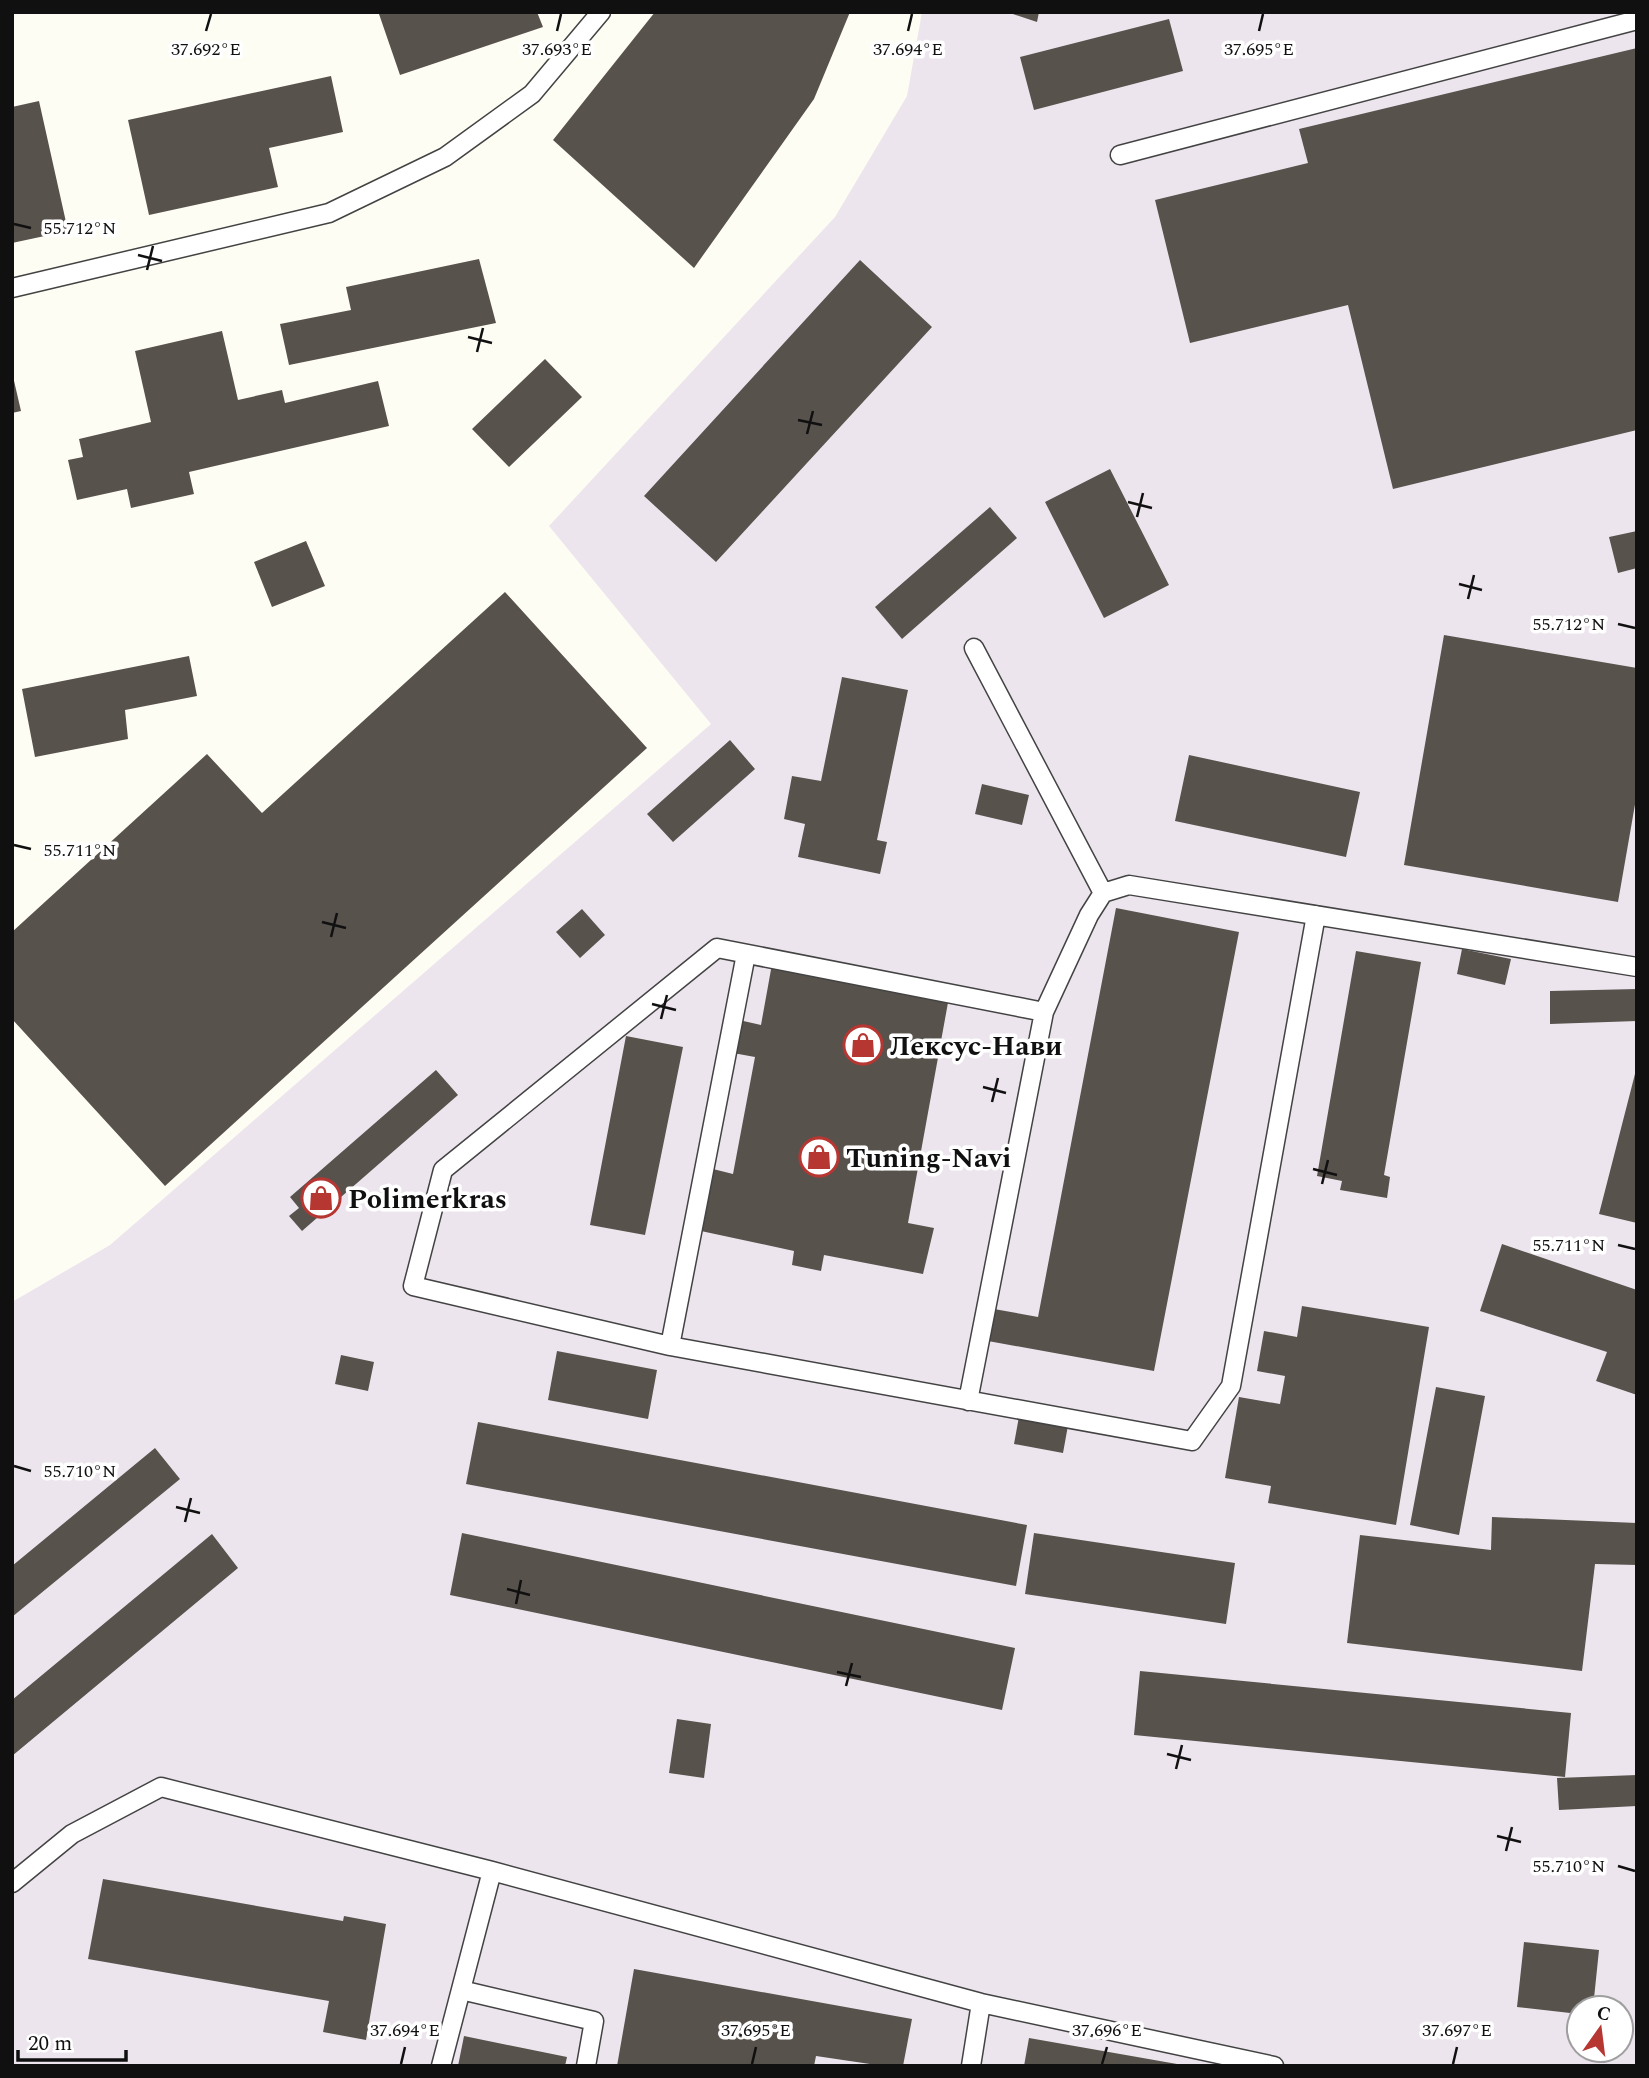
<svg xmlns="http://www.w3.org/2000/svg" width="1649" height="2078" font-family="Spectral,serif">
  <rect width="100%" height="100%" fill="#fefdf4"/>
  <path fill="#ede5ed" fill-rule="evenodd" d="M922 12H1637V2066H12V1302L110 1245 711 724 549 526 835 217 907 96ZM1579 2008H1621V2050H1579Z"/>
  <path fill="#58524d" d="M383 12H537L543 27 400 75 379 14Z
    M655 12H850L814 99 694 268 553 140Z
    M1007 12H1039L1037 22Z
    M1169 19 1183 71 1034 110 1020 57Z
    M1637 48V430L1393 489 1348 305 1190 343 1155 200 1308 163 1299 129Z
    M331 76 343 132 269 148 278 187 149 215 128 120Z
    M39 101 68 231 12 243V107Z
    M479 259 496 323 289 365 280 324 351 310 346 287Z
    M860 260 932 327 716 562 644 496Z
    M222 331 238 400 282 390 285 403 378 381 389 426 189 472 194 494 131 508 127 489 77 500 68 460 83 457 79 439 151 422 135 351Z
    M545 359 582 397 509 467 472 429Z
    M12 372 21 411 12 413Z
    M1110 469 1169 585 1104 618 1045 502Z
    M990 507 1017 538 902 639 875 607Z
    M1637 531V568L1618 573 1609 537Z
    M306 541 325 586 272 607 254 562Z
    M505 592 647 748 165 1186 12 1019V932L207 754 262 813Z
    M1444 635 1637 668V793L1618 902 1404 865Z
    M189 656 197 696 125 710 128 739 35 757 22 689Z
    M842 677 908 690 877 840 887 842 880 874 798 857 805 824 784 819 792 776 821 781Z
    M730 740 755 769 673 842 647 814Z
    M1189 755 1360 792 1346 857 1175 821Z
    M982 784 1029 795 1022 825 975 814Z
    M1116 908 1239 932 1154 1371 988 1341 994 1309 1038 1317Z
    M582 909 605 935 580 958 556 932Z
    M1462 949 1511 959 1505 985 1457 974Z
    M1356 951 1421 962 1384 1175 1390 1177 1387 1198 1340 1190 1342 1181 1317 1176Z
    M772 964 949 997 908 1223 934 1228 923 1274 824 1255 821 1271 792 1265 794 1251 701 1231 713 1169 733 1174 755 1057 733 1053 739 1020 761 1025Z
    M1637 989V1021L1550 1024V991Z
    M626 1036 683 1047 645 1235 590 1225Z
    M436 1070 458 1095 302 1231 289 1216 299 1208 290 1197Z
    M1636 1070H1637V1223L1599 1214Z
    M1502 1244 1637 1290V1395L1596 1381 1607 1352 1480 1311Z
    M1302 1306 1429 1327 1396 1525 1268 1503 1271 1486 1225 1478 1239 1397 1280 1404 1285 1376 1257 1371 1264 1331 1297 1337Z
    M557 1351 657 1370 648 1419 548 1400Z
    M341 1355 374 1362 368 1391 335 1384Z
    M1436 1387 1485 1396 1459 1535 1410 1525Z
    M1020 1411 1069 1420 1063 1453 1014 1444Z
    M478 1422 1027 1525 1016 1586 466 1484Z
    M155 1448 180 1479 12 1617V1566Z
    M1492 1517 1637 1523V1565L1595 1564 1582 1671 1347 1643 1360 1535 1491 1550Z
    M462 1533 1015 1648 1002 1710 450 1595Z
    M1034 1533 1235 1563 1226 1624 1025 1594Z
    M212 1534 238 1568 12 1756V1700Z
    M1140 1671 1571 1713 1565 1777 1134 1735Z
    M677 1719 711 1724 704 1778 669 1773Z
    M1637 1775V1806L1559 1810 1557 1778Z
    M103 1879 343 1921 344 1916 386 1924 366 2040 323 2032 329 2001 88 1959Z
    M1524 1942 1599 1950 1593 2008H1579V2014L1517 2007Z
    M634 1969 912 2019 903 2066H870V2064L816 2056 814 2066H617Z
    M464 2036 567 2057 565 2066H458Z
    M1029 2038 1177 2064V2066H1024Z"/>
  <g fill="none" stroke-linecap="round" stroke-linejoin="round">
    <g stroke="#434343" stroke-width="21">
      <path id="service" d="M1120 155 1637 20
        M12 288 329 213 445 157 532 94 601 12
        M974 648 1103 893
        M1044 1012 717 948 443 1170 413 1286 670 1346 1192 1441 1231 1386 1316 915
        M670 1346 746 954
        M968 1401 1044 1012 1089 915 1103 893 1129 885 1637 967
        M12 1883 72 1834 161 1787 492 1871 981 2003 1274 2066
        M461 1990 594 2021 586 2066
        M441 2066 492 1871
        M971 2066 981 2003"/>
    </g>
    <use href="#service" stroke="#fff" stroke-width="18"/>
  </g>
  <path fill="none" stroke="#101010" stroke-width="2.5" d="M206 31 211 14M557 31 561 14M908 31 912 14M1259 31 1263 14M14 224 31 228M138 255 162 261M147 270 153 246M468 337 492 343M477 352 483 328M798 420 822 425M807 434 813 411M1128 502 1152 508M1137 517 1143 493M1459 584 1482 590M1468 599 1474 575M1618 624 1635 628M14 845 31 849M322 922 346 928M331 937 337 913M652 1004 676 1010M661 1019 667 995M983 1087 1006 1093M992 1102 998 1078M1313 1169 1337 1175M1322 1184 1328 1160M1618 1245 1635 1249M14 1466 31 1471M176 1507 200 1513M185 1522 191 1498M507 1589 530 1595M516 1604 521 1580M837 1672 861 1677M846 1686 852 1663M1167 1754 1191 1760M1176 1769 1182 1745M1497 1836 1521 1842M1506 1851 1512 1827M1618 1866 1635 1871M401 2064 405 2047M752 2064 756 2047M1102 2064 1107 2047M1453 2064 1457 2047"/>
  <defs>
    <g id="shop-ring" transform="scale(2.0125)"><circle r="9.5" fill="#fff" stroke="#b63632" stroke-width="1.5"/><path d="M-5-2.5h2.3a2.7 3.5 0 0 1 5.4 0H5L5.5 6h-11ZM-1.5-2.5h3a1.5 2.3 0 0 0-3 0Z" fill="#b63632"/></g>
  </defs>
  <g fill-rule="evenodd">
    <use href="#shop-ring" x="863" y="1045"/>
    <use href="#shop-ring" x="819" y="1157"/>
    <use href="#shop-ring" x="321" y="1198"/>
  </g>
  <g text-anchor="middle" stroke-width="7" stroke-linejoin="round" paint-order="stroke">
    <g font-size="28" font-weight="bold" fill="#101010" stroke="#fff" text-anchor="start">
      <text x="890" y="1055">Лексус-Нави</text>
      <text x="846" y="1167">Tuning-Navi</text>
      <text x="348" y="1208">Polimerkras</text>
    </g>
  </g>
  <g font-size="18" text-anchor="middle" fill="#101010" stroke="#fff" stroke-width="7" stroke-linejoin="round" paint-order="stroke">
    <text x="206" y="55">37.692°E</text>
    <text x="557" y="55">37.693°E</text>
    <text x="908" y="55">37.694°E</text>
    <text x="1259" y="55">37.695°E</text>
    <text x="80" y="234">55.712°N</text>
    <text x="1569" y="630">55.712°N</text>
    <text x="80" y="856">55.711°N</text>
    <text x="1569" y="1251">55.711°N</text>
    <text x="80" y="1477">55.710°N</text>
    <text x="1569" y="1872">55.710°N</text>
    <text x="405" y="2036">37.694°E</text>
    <text x="756" y="2036">37.695°E</text>
    <text x="1107" y="2036">37.696°E</text>
    <text x="1457" y="2036">37.697°E</text>
  </g>
  <rect width="1649" height="2078" fill="none" stroke="#101010" stroke-width="28"/>
  <g transform="translate(1600 2029) rotate(14)"><circle r="33" fill="#ffffff" stroke="#9f9f9f" stroke-width="2"/>
  <path d="M0-5L12 26L0 18L-12 26Z" fill="#b63632"/>
  <text y="-10" font-size="19" font-weight="bold" text-anchor="middle" fill="#101010">С</text>
  </g>
  <path d="M18 2050v10h108v-10" fill="none" stroke="#101010" stroke-width="3.5"/>
  <text x="28" y="2050" font-size="21" fill="#101010" stroke="#ffffff" stroke-width="5" paint-order="stroke">20 m</text>
</svg>
